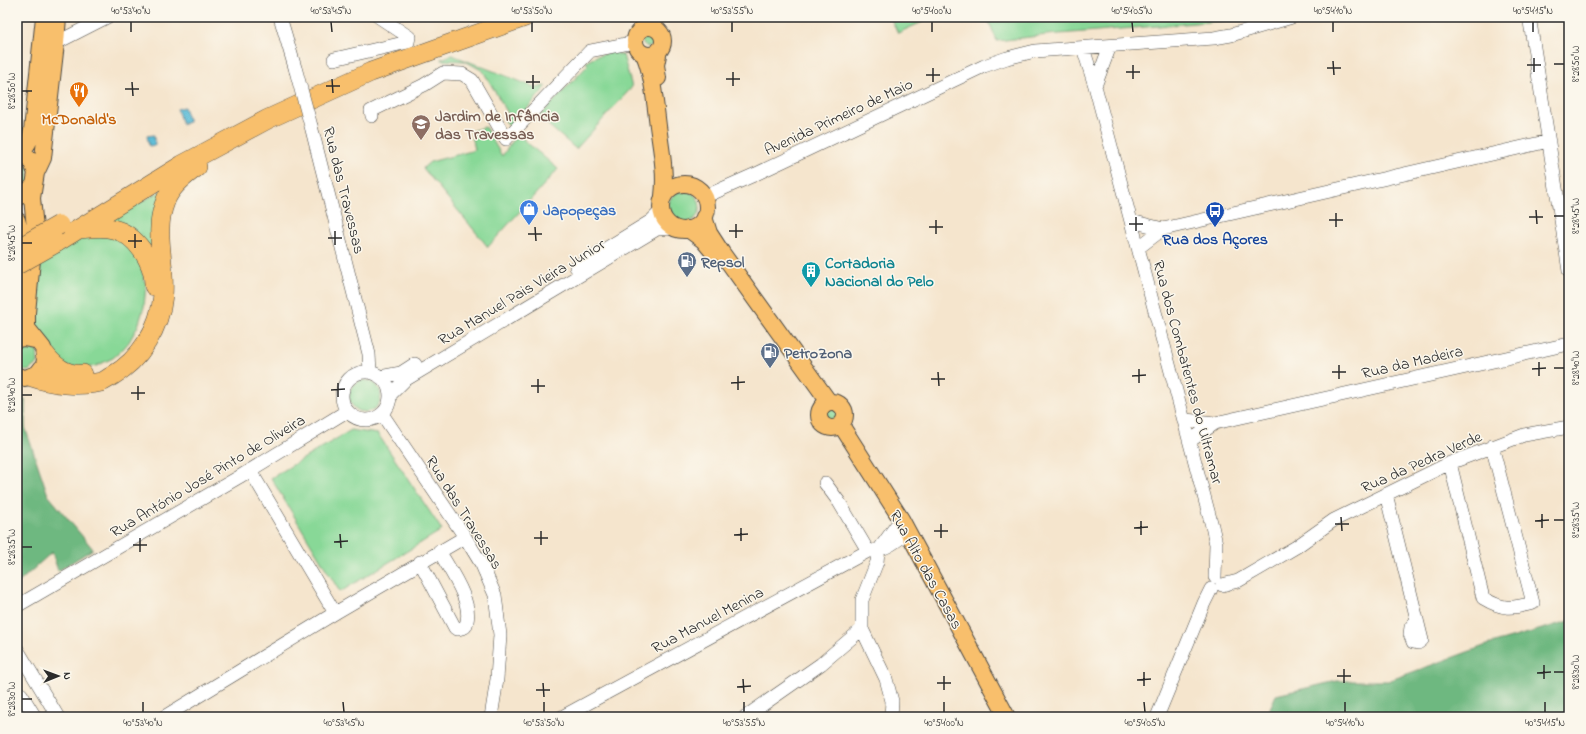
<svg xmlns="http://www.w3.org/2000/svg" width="1586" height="734" font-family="'Indie Flower',sans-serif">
  <rect width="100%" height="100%" fill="#fbf7ec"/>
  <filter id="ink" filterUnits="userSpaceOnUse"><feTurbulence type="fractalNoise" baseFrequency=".025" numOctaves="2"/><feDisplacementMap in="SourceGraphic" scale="8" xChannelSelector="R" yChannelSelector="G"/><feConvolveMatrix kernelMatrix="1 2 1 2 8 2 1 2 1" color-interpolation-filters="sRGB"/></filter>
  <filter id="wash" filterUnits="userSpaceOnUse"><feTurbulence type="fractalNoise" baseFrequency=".012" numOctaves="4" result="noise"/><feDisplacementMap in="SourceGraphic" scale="16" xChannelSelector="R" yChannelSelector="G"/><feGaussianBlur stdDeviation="0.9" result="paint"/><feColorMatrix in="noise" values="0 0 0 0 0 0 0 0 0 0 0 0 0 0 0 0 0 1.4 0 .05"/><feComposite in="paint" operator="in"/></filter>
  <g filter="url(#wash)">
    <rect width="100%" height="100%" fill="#f5e5cd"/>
    <path fill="#88d897" stroke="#5a8261" d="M890 17H933L898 33Z
      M987 17H1250L1244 19 1047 35 997 41Z
      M642 40a7 7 0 1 1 14 0a7 7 0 1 1-14 0Z
      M617 51 618 55H623L632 87 576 149 539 117 588 65 586 62 597 56Z
      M452 55 537 88 544 86 546 87 511 127 509 126 504 119 509 115 483 71 465 61 441 60V59Z
      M485 127 502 156 520 131 524 140 558 169 488 247 423 168 430 162 475 150 471 131Z
      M17 159 28 166 29 182 17 191Z
      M164 189 158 275 107 221Z
      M668 207a16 16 0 1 1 32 0a16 16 0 1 1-32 0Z
      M86 235 117 237 139 258 146 285 144 307 138 326 129 342 122 350 113 358 96 366 85 368 64 366 34 330 38 263Z
      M30 344 37 350 38 363 28 371 17 368V346Z
      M349 396a16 16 0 1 1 32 0a16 16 0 1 1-32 0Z
      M825 414a8 8 0 1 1 16 0a8 8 0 1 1-16 0Z
      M351 430 378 434 442 530 340 592 271 478Z"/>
    <path fill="#6eb880" stroke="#4c7256" d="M17 399 25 400V427L48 495 93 549 58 571 52 552 17 584Z
      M1569 621V717H1266L1276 695 1337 681H1388L1484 646Z"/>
    <path fill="#57bad6" stroke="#417280" d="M184 107 189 122 182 124 177 109Z
      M154 135 155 145 149 146 147 136Z"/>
  </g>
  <g filter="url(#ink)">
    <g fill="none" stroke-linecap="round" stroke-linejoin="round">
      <g stroke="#494743" stroke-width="14">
        <path id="minor" d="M280 17 296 71
          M1532 17 1530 22 1569 271
          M56 43 107 17
          M1083 48 1095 86 1212 526 1216 544 1215 577
          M334 59 408 42 409 37 379 17
          M1095 86 1110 46
          M372 116 371 111 424 85 443 73 462 74 472 80 506 139 590 51 635 42
          M311 126 369 354 370 372
          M704 197 756 174 984 66 1007 58 1035 51 1214 38 1231 35 1292 17
          M1131 221 1163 229
          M1138 248 1163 229 1549 141
          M576 267 651 221 661 211
          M342 396a24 24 0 1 1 48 0a24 24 0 1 1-48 0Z
          M380 377 401 373 415 364
          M390 395 405 380 657 229 674 228
          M382 414 465 537 482 565 495 595 500 635 497 679 491 717
          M1185 420 1215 423 1569 344
          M1190 441 1215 423
          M1450 463 1483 598C1503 610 1511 609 1533 603L1492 446
          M825 483 839 502 868 551
          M1386 494 1422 640 1418 643 1413 642 1410 634 1411 627 1416 621
          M420 562 455 628 458 629 465 627C476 606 450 570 439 551
          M1222 585 1238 581 1296 547 1334 520 1450 463 1524 435 1569 427
          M17 606 239 477 347 411
          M335 613 465 537
          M17 649 58 717
          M21 694 35 717
          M164 717 335 613 250 470
          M562 717 868 551C885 551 895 542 908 532
          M745 717 821 664 862 629
          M891 717 892 701 886 679 862 629V600L877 562 878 551 901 519
          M1157 717 1204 603 1211 589"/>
      </g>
      <g stroke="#494743" stroke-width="18">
        <path id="major" d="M635 41a14 14 0 1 1 28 0a14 14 0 1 1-28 0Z
          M644 54C653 76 655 102 658 126 661 149 666 172 663 196
          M658 78 656 65 659 50
          M17 152C28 147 30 141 32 130L44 17
          M17 153 26 156 31 161 36 173 32 198 35 228 27 313V328L43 348 45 359 44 365 37 374 25 378 17 376
          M36 173 43 158 56 43 58 17
          M661 207a23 23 0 1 1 46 0a23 23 0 1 1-46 0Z
          M17 197 25 194 34 185
          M704 217 709 233 722 253 829 402
          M17 220 21 234 17 283
          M688 229 703 240 713 252
          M17 339 24 338 36 340
          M819 415a13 13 0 1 1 26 0a13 13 0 1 1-26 0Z
          M841 425 901 519 1007 717"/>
      </g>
      <g stroke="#494743" stroke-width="20">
        <path id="highway" d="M79 229C90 228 102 226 113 229 136 234 155 263 154 286
          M56 243 182 165 268 119 371 72 525 17
          M45 354C54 366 66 376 83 374
          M32 377C52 384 80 387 101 382 105 381 108 378 112 376 140 360 160 328 163 295 166 264 153 232 165 202 170 187 184 176 197 167"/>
      </g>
      <use href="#minor" stroke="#fff" stroke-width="13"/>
      <use href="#major" stroke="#f8bf6c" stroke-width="16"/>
      <use href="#highway" stroke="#f8bf6c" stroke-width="19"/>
      <g stroke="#494743" stroke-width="14" stroke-linecap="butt">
        <path id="minor-bridge" d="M296 71 311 126"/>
      </g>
      <g stroke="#494743" stroke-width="20" stroke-linecap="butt">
        <path id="highway-bridge" d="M17 249 59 225
          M17 265 56 243"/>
      </g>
      <use href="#minor-bridge" stroke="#fff" stroke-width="13"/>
      <use href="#highway-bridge" stroke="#f8bf6c" stroke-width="19"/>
    </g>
  </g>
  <path fill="none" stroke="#2b2b2b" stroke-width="1.5" d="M131 22V32M331 22 332 32M532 22V32M732 22V32M932 22V32M1132 22 1133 32M1333 22V32M1533 22V32M1534 58V72M1333 61 1334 75M1554 64H1564M1133 65V79M1527 65H1541M933 68V82M1327 68H1341M733 72V86M1126 72H1140M533 75V89M926 75H940M332 79 333 93M726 79H740M132 82 133 96M526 82H540M326 86H340M125 89H139M22 91H32M1536 210 1537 224M1336 213V227M1554 216H1564M1136 217V231M1529 217H1543M936 220V234M1329 220H1343M736 224V238M1129 224H1143M535 227 536 241M929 227H943M335 231V245M729 231H743M135 234V248M528 234H542M328 238H342M128 241H142M22 243H32M1539 362V376M1339 365V379M1554 368H1564M1139 369V383M1532 369 1546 368M938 372 939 386M1332 372H1346M738 376V390M1132 376 1146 375M538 379V393M931 379H945M338 383V397M731 383 745 382M138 386V400M531 386H545M331 390 345 389M131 393H145M22 395H32M1542 514V528M1341 517 1342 531M1554 520H1564M1141 521V535M1535 521 1549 520M941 524V538M1335 524H1349M741 528V541M1134 528 1148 527M541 531V545M934 531H948M340 534 341 548M734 535 748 534M140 538V552M534 538H548M334 542 348 541M133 545H147M22 547H32M1544 665V679M1344 669V683M1144 672V686M1554 672H1564M1537 673 1551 672M944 676V690M1337 676H1351M743 679 744 693M1137 680 1151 679M543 683 544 697M937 683H951M737 687 751 686M536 690H550M22 699H32M143 702V712M343 702 344 712M544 702V712M744 702V712M944 702V712M1144 702 1145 712M1345 702V712M1545 702V712"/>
  <defs>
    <g id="restaurant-pin" transform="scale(1)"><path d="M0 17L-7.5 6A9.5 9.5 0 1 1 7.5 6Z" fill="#e8710a" stroke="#fbf7ec"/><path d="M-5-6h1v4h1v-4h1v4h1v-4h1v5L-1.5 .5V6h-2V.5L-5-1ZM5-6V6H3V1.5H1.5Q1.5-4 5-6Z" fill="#fff"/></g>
    <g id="school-pin" transform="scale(1)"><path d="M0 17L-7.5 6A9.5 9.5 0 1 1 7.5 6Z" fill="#8d6e63" stroke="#fbf7ec"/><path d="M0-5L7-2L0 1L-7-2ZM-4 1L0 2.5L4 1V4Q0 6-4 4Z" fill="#fff"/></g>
    <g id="shop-pin" transform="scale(1)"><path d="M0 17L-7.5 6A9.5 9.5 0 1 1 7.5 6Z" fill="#3f7fe0" stroke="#fbf7ec"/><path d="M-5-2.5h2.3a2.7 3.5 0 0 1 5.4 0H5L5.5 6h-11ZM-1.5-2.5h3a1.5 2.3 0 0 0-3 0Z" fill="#fff"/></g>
    <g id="bus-pin" transform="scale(1)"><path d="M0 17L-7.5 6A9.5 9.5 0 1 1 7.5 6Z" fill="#1a4fb4" stroke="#fbf7ec"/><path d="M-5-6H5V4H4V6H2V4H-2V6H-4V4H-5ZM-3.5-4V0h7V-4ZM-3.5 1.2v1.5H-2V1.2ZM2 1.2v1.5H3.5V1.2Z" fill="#fff"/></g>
    <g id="fuel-pin" transform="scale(1)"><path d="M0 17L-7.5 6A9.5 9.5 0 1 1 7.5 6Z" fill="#5c6f8a" stroke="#fbf7ec"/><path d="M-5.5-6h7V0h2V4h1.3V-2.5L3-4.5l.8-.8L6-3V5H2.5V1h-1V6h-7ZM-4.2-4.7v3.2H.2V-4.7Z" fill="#fff"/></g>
    <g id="building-pin" transform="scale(1)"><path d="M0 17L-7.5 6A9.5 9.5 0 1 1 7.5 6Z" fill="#0f9aa8" stroke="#fbf7ec"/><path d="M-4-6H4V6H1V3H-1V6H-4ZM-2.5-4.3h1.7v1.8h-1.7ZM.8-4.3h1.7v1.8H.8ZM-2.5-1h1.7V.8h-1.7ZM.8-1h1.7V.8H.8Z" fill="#fff"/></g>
  </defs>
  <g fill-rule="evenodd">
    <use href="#restaurant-pin" x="79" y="91"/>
    <use href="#school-pin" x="421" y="124"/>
    <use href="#shop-pin" x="529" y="209"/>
    <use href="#bus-pin" x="1215" y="211"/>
    <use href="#fuel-pin" x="687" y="261"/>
    <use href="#building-pin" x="811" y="271"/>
    <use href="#fuel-pin" x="770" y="352"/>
  </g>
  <g text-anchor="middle" stroke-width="3" stroke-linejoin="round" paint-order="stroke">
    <g font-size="16" font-weight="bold" fill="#785e54" stroke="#fbf7ec" text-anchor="start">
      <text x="435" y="121">Jardim de Infância<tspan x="435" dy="18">das Travessas</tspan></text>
    </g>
    <g font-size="16" fill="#2b2b2b" stroke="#fbf7ec">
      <text transform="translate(838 116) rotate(-25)" y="6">Avenida Primeiro de Maio</text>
      <text transform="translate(345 190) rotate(76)" y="6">Rua das Travessas</text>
      <text transform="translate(521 291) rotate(-31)" y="6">Rua Manuel Pais Vieira Junior</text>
      <text transform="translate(1412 361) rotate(-13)" y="6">Rua da Madeira</text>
      <text transform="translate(1189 372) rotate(75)" y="6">Rua dos Combatentes do Ultramar</text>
      <text transform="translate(1421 461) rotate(-24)" y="6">Rua da Pedra Verde</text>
      <text transform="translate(207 475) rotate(-31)" y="6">Rua António José Pinto de Oliveira</text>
      <text transform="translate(465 512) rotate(58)" y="6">Rua das Travessas</text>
      <text transform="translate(927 569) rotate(61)" y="6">Rua Alto das Casas</text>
      <text transform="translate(707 619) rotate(-28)" y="6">Rua Manuel Menina</text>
    </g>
    <g font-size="16" font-weight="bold" fill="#c56008" stroke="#fbf7ec">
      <text x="79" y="124">McDonald's</text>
    </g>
    <g font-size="16" font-weight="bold" fill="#366cbe" stroke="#fbf7ec" text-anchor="start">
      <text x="543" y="215">Japopeças</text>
    </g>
    <g font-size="16" font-weight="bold" fill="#164399" stroke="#fbf7ec">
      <text x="1215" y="244">Rua dos Açores</text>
    </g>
    <g font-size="16" font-weight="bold" fill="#4e5e75" stroke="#fbf7ec" text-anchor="start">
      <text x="701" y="267">Repsol</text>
      <text x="784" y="358">PetroZona</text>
    </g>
    <g font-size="16" font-weight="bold" fill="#0d838f" stroke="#fbf7ec" text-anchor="start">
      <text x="825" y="268">Cortadoria<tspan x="825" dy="18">Nacional do Pelo</tspan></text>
    </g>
  </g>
  <rect width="1586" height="734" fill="none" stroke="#fbf7ec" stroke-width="44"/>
  <g transform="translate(58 676) rotate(89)" stroke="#fbf7ec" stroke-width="3" paint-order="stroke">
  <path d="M0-3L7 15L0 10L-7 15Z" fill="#2b2b2b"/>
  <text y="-6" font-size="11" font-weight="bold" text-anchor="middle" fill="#2b2b2b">N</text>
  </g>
  <rect x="22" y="22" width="1542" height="690" fill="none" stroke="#2b2b2b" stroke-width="1.5"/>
  <g font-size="10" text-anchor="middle" fill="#2b2b2b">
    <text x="131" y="14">40°53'40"N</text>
    <text x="331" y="14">40°53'45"N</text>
    <text x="532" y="14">40°53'50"N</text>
    <text x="732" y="14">40°53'55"N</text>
    <text x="932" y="14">40°54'00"N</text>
    <text x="1132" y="14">40°54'05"N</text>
    <text x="1333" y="14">40°54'10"N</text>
    <text x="1533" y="14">40°54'15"N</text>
    <text transform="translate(1575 64) rotate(-90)" y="4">8°28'50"W</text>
    <text transform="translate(11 91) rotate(-90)" y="4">8°28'50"W</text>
    <text transform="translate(1575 216) rotate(-90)" y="4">8°28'45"W</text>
    <text transform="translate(11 243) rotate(-90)" y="4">8°28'45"W</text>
    <text transform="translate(1575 368) rotate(-90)" y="4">8°28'40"W</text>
    <text transform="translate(11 395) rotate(-90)" y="4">8°28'40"W</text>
    <text transform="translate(1575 520) rotate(-90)" y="4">8°28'35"W</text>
    <text transform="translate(11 547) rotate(-90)" y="4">8°28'35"W</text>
    <text transform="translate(1575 672) rotate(-90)" y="4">8°28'30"W</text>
    <text transform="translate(11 699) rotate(-90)" y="4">8°28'30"W</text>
    <text x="143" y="726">40°53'40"N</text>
    <text x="344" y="726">40°53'45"N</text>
    <text x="544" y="726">40°53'50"N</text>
    <text x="744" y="726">40°53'55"N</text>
    <text x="944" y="726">40°54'00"N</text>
    <text x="1145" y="726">40°54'05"N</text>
    <text x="1345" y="726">40°54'10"N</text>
    <text x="1545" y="726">40°54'15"N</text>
  </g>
</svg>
